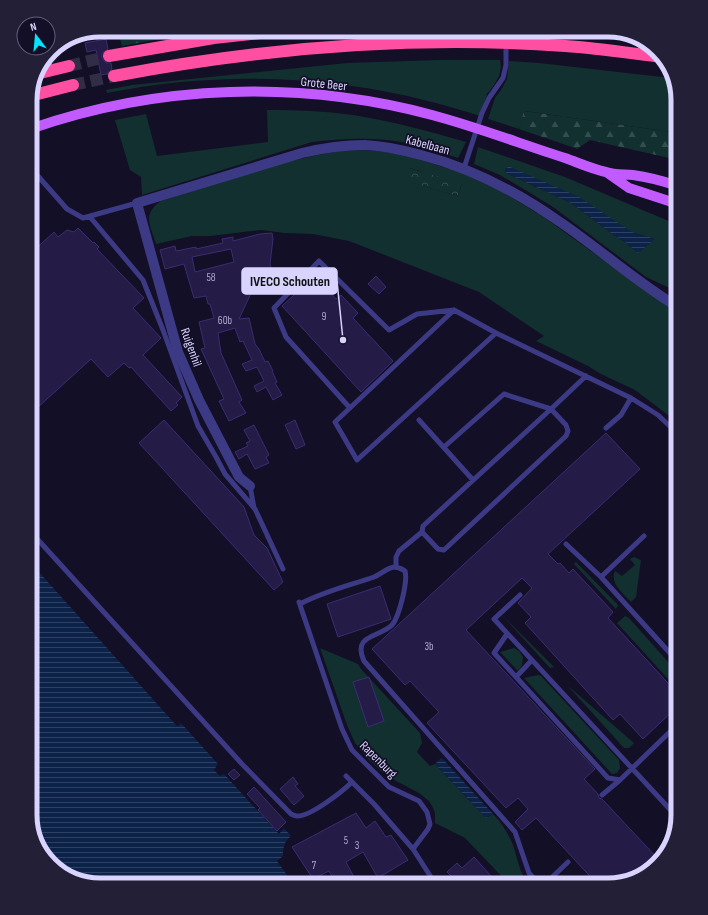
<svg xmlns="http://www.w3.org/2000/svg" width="708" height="915" font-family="'Sofia Sans Condensed',sans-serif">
  <defs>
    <pattern id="forest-firs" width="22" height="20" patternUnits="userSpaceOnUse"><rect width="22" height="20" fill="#12302f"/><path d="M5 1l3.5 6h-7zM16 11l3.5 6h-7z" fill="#344d4e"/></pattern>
    <pattern id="park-crowns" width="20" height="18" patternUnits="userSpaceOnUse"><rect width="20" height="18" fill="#12302f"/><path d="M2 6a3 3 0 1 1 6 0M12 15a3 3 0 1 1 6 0" fill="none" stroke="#344d4e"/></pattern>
    <pattern id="water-rules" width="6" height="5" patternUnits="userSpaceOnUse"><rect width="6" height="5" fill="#0c2248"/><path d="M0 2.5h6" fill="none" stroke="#2f4163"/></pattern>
  </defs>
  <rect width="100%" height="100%" fill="#130f26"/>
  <path fill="#12302f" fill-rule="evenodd" d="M439 60H500L501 67 499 76 494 85 487 94 480 116C357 76 234 68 107 93L106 90 132 85 347 63Z
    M509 61 539 63 671 78 678 100V133L525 111 519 129 488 119 495 98 501 90 507 79Z
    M267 110C296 110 325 111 353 115 391 121 429 131 466 142L458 158C441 153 424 147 407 143 377 137 343 138 312 142L142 195 141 177 130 170 115 120 146 114 157 156 268 142Z
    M478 147 565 177 678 225V292L646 277 553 207 522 188 500 175 474 164ZM508 166 632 232 654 239 638 253 625 242 614 235 571 203 506 173 505 170Z
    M347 150 378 151 405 155 465 174 494 187 545 218 663 303 678 312V428L668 415 635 390 601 374 588 366 536 341 544 336 479 292 349 241 313 234 284 233 261 230 210 236H192L156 244C150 225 142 214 161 201 222 182 283 159 347 150ZM410 168 462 184 458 196 406 181Z
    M634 557 641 560 636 597 631 602C624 594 609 583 615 571L622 576 635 565 630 559Z
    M576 562 618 605 616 609 574 564Z
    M501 614 554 667 550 668Z
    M625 616 629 618 678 673V690L617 623Z
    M320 648 358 664 361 669 420 733 422 743 417 752 430 766 435 764 486 818 493 814C502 823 508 833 513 845 518 859 519 873 529 885H510L465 838 435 823V813L432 806 429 801 419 793 398 782 382 772 368 759 355 743 347 725Z
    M514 648 519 651 523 657 522 665 518 671 500 652Z
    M538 675 541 676 619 760 620 768 617 773 612 774 524 678Z
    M567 685 634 743 629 748H624Z"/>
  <path fill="url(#forest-firs)" d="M157 30H211L122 46 118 31 136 32Z
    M524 111 678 133V160L590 140 577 149 572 147 519 129Z"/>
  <path fill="url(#park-crowns)" d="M409 168 462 183 458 196 405 181Z"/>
  <path fill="url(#water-rules)" d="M508 166 579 197 632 232 655 239 638 253 625 242 614 235 571 203 506 173 505 170Z
    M30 562 176 725 178 726 181 723 218 764 214 770 220 776 224 774 279 834 284 828 291 836C284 842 283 847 283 856L277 861 294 885H100L65 876 42 854 30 815Z
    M441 758 443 759 493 814 486 818 435 764Z"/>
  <path fill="#241b47" stroke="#3b2d73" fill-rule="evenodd" d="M106 39 108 49 102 53V58L106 63H111L112 69 107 74 101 75 96 50 87 52 85 43Z
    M78 228 93 243 94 242 99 247 97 249 144 298 133 308 161 338 143 355 182 397 176 403 178 405 171 411 131 367 129 368 124 363 108 377 91 359 36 409 30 402V254L54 232 58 237 67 230 74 232Z
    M272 233 273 239 270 264 271 268 259 271 263 288 252 291 239 319 249 318 255 344 259 349 265 362 268 361 273 371H272L277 382 275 383 282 395 273 400 266 387 257 392 254 386 264 381 257 367 246 371 242 364 252 360 243 341 240 342 235 328 218 333 221 353 242 400 239 402 246 413 229 421 219 401 224 399 201 349 205 348 199 322 214 318 210 304H208L206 296 194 298 184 264 165 269 160 250 175 246 176 251 196 247V249L223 243 222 239 233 237V241L260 234ZM231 249 234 262 195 272 192 257Z
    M315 276 336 299 341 295 358 313 353 318 393 361 361 392 282 306Z
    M376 276 386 287 379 294 368 284Z
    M164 420 244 507 254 535 267 548 283 582 274 590 139 443Z
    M295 420 305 445 296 449 285 425Z
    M254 425 269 455 266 457 269 463 255 469 247 454 239 459 235 452 248 446 246 443 250 441 244 430Z
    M606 433 640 469 548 554 558 564 560 563 569 573 573 569 613 612 608 618 678 694V706L643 739 620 714 613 720 525 623 531 617 518 603 532 588 522 578 466 630 595 769 584 779 598 794 599 798 602 799 659 860 647 873 608 885H598L536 818 522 830 515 822 528 809 518 798 506 808 427 723 439 712 410 681 405 685 372 649Z
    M380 586 391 619 338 637 327 604Z
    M369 677 384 721 368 727 353 682Z
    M234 769 240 775 234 780 228 774Z
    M293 777 298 784 295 786 304 796 294 805 280 789Z
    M254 787 286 822 277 831 258 810 260 808 247 794Z
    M356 813 366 828 375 821 386 837 391 835 408 860 378 878 363 852 346 862 358 885H337L329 871 313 879 292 847Z
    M474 857 499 885H444L452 877 447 872 457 863 462 868Z"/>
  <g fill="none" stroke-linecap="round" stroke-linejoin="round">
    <path stroke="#312d47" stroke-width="12" stroke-dasharray="12 6" stroke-linecap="butt" d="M69 66 109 56
      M73 85 114 76"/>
    <path stroke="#3d3a85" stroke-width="5" d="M30 167 67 209 83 218 137 203
      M464 168 482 113 489 98 503 78 506 65V30
      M90 217 143 280 163 330 198 426 216 457 225 474 255 509 283 569
      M454 310 335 422 357 460 496 333
      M350 408 286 337 274 308 319 261 389 330 417 314 454 310 496 333 631 398 658 415 678 434
      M551 409 566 425 568 431 566 436 444 550 438 549 422 532 423 526Z
      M419 420 473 480
      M606 428 621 415 631 398
      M444 447 504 394 551 409 586 376
      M250 486 254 508
      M30 531 242 764 291 814C293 815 295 816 297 816 310 817 343 791 352 782
      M566 544 601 577 678 662
      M396 567V557L399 551 422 532
      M601 577 644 536
      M520 595 494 619 677 817
      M299 602 342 729 352 750 389 787 419 801 427 812 430 824 428 829 413 849 436 885
      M300 604C325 591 348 586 374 577 381 574 387 568 394 567 399 567 401 568 405 571 408 582 399 617 392 625 379 638 352 634 364 661L515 832 529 873 540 885
      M507 634 494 653 516 677
      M532 660 516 677 608 778 620 780 678 724
      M346 776 374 804 413 849
      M602 795 620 780
      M544 885 568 862"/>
    <path stroke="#3d3a85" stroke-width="10" d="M250 486 239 477 199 400 178 352 137 203 302 153C323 148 343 145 365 145 384 146 403 150 421 155 472 168 517 192 560 222 600 249 636 282 678 307"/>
    <path stroke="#c25bff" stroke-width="10" d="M30 129C159 84 300 80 432 115 477 127 521 144 565 158 579 163 592 169 606 172 615 175 624 174 633 175 648 177 663 181 678 186
      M609 174 629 188 678 204"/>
    <path stroke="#ff4fa3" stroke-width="12" d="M109 56 214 38 288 30
      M36 74 69 66
      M114 76C262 48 414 35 565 46 597 48 629 53 661 57
      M30 96 73 85"/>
  </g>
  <g text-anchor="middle" stroke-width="3.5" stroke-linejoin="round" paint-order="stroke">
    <g font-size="11" fill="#aca6d1">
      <text x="211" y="281">58</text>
      <text x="324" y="320">9</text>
      <text x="225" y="324">60b</text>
      <text x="429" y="650">3b</text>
      <text x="346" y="844">5</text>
      <text x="357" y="849">3</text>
      <text x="314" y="869">7</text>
    </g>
    <g font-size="13" fill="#d9d4ff" stroke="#130f26">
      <text transform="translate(324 83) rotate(6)" y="5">Grote Beer</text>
      <text transform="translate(428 144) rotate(15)" y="5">Kabelbaan</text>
      <text transform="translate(192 347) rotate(70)" y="5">Ruigenhil</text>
      <text transform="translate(379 759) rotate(45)" y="5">Rapenburg</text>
    </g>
  </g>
  <path d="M0 0H708V915H0ZM100 37H608A63 63 0 0 1 671 100V815A63 63 0 0 1 608 878H100A63 63 0 0 1 37 815V100A63 63 0 0 1 100 37Z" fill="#231f37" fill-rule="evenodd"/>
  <path fill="none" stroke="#d9d4ff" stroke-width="5" d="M100 37H608A63 63 0 0 1 671 100V815A63 63 0 0 1 608 878H100A63 63 0 0 1 37 815V100A63 63 0 0 1 100 37Z"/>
  <path fill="none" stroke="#d9d4ff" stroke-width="1.5" d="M343 340L337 281"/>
  <circle fill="#d9d4ff" stroke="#130f26" stroke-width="1.5" cx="343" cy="340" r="4"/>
  <rect fill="#d9d4ff" stroke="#d9d4ff" stroke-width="1.5" x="242" y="268" width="95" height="26" rx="4"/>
  <g font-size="14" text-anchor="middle" font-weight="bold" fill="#111">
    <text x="290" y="286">IVECO Schouten</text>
  </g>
  <g transform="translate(36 36) rotate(344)"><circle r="19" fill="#130f26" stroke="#625e7d"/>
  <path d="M0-3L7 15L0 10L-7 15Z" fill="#00e5ff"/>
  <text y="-6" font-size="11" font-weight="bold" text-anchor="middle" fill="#d9d4ff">N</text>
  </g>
</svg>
